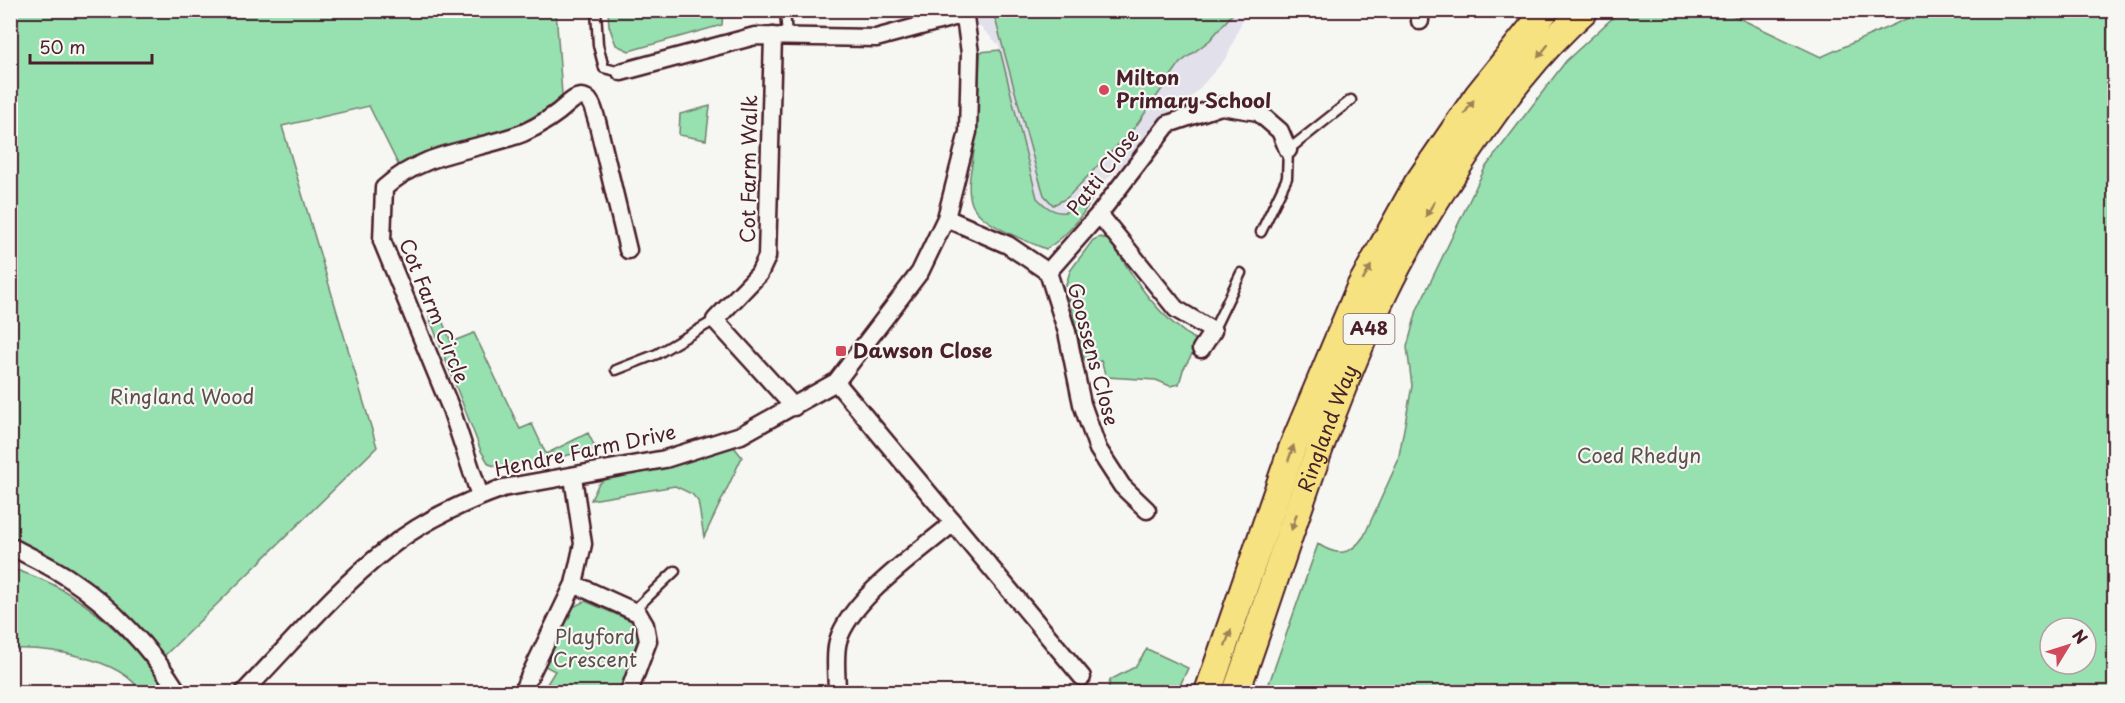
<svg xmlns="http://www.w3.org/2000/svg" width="2125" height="703" font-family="'Playpen Sans',sans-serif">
  <rect width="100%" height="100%" fill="#f6f6f2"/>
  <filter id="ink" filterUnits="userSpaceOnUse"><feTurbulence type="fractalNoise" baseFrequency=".0167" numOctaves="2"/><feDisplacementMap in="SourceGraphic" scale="12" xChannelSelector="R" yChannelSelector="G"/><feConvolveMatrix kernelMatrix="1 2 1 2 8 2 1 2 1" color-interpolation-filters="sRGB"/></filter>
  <g filter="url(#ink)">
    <path fill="#e1e0eb" d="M964 11H1246L1227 57 1168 124 1074 209 1062 214 1048 211 1037 198 999 45Z"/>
    <path fill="#97e0af" stroke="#70806d" stroke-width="1.5" fill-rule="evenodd" d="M11 11H556L563 108 402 172 369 106 282 126 377 447 157 663 117 617 11 546 10 351 18 304 10 291Z
      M608 11V10L723 11 722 25 629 51 616 45 609 26Z
      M993 11V10L1235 11 1210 40 1180 63 1136 126 1067 198 1053 205 1044 195 1037 172Z
      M1620 11H1724L1821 57 1924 11H2114V692H1266L1318 544C1338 557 1351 555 1364 536L1398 461 1412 386 1407 347 1417 310 1485 168 1566 61ZM2050 628H2086V664H2050Z
      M1000 50 1037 198C1063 226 1075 208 1097 188 1087 212 1068 236 1046 249 1026 241 980 224 972 204 965 186 973 166 974 149 977 117 979 84 980 52Z
      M710 106 706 140 679 135 680 114Z
      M1100 237 1111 241C1135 281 1158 318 1199 342L1183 370 1179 384 1170 386 1156 380 1106 377 1101 361 1089 364 1084 359 1066 285 1070 271 1093 240Z
      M439 313 451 342 474 333 520 429 532 424 546 454 588 433 596 449 504 469 489 464 481 451 429 317Z
      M734 447 742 457 704 537 698 501 692 494 675 486 591 500 598 485 608 476Z
      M11 568C25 573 40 578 54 585 99 609 140 650 168 692H141C121 658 47 647 11 649Z
      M585 601 634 622 640 634 620 692H542L555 671 543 665 573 607Z
      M1147 649 1188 668 1177 692H1110L1108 690 1110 680 1135 667Z"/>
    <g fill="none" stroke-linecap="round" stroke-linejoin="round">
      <g stroke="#4a1f2b" stroke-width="13">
        <path id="service" d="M596 10 598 45 604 68 621 72
          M785 10 787 37
          M1261 232 1287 178 1288 150 1351 100
          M1213 331 1241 273
          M616 370 657 354 715 320
          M633 611 675 571"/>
      </g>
      <g stroke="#4a1f2b" stroke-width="21">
        <path id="minor" d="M1420 10V21
          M773 36 767 257 759 274 715 320 794 407
          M621 72 755 36 876 38 965 14
          M1099 214 1176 309 1213 331 1201 349
          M946 218 1008 245 1048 272 1067 332 1082 404 1098 449 1122 486 1147 510
          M1048 272 1099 214 1168 124 1221 106 1258 112 1280 131 1288 150
          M836 382 1082 677
          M480 496 451 409 382 241 384 188C426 150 473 152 523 133 541 125 555 116 569 103 573 100 575 97 581 97 592 97 594 112 597 121L628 250
          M10 546C29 556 49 565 67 577 110 605 151 648 178 692
          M574 584 638 613 645 625 648 641 629 692
          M244 692C290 645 334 591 386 550 419 523 464 502 503 488L665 459 741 435 836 382 920 272 946 218 968 132 970 53 964 10
          M522 692 574 584 583 544 573 477
          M837 692C837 677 834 656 838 641 851 598 918 553 953 523"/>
      </g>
      <g stroke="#4a1f2b" stroke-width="30">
        <g id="primary">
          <path d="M1208 692 1293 446 1360 287 1417 184 1478 95 1546 10"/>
          <path id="s1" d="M1236 692C1284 558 1323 418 1386 289 1408 243 1436 199 1464 157 1500 103 1537 52 1585 10"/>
        </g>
      </g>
      <use href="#service" stroke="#f6f6f2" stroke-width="8"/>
      <use href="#minor" stroke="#f6f6f2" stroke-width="16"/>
      <use href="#primary" stroke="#f6e281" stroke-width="26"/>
    </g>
    <defs><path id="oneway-solid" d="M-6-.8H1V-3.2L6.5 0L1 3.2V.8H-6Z" transform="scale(1.5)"/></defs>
    <g fill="#a08056">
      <use href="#oneway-solid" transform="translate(1543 51) rotate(129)"/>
      <use href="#oneway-solid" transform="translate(1469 107) rotate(-56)"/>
      <use href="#oneway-solid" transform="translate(1430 209) rotate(121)"/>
      <use href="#oneway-solid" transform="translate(1367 273) rotate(-61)"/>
      <use href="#oneway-solid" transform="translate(1291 453) rotate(-71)"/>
      <use href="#oneway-solid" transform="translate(1294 522) rotate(108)"/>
      <use href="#oneway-solid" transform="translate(1228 638) rotate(-70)"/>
    </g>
  </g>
  <g fill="#d1495b" stroke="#f6f6f2" stroke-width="2">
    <circle cx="1104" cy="90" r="6"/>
    <rect x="835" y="345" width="12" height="12" rx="3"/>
  </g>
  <g text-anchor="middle" stroke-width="4.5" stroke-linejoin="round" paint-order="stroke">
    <rect fill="#f6f6f2" stroke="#7e6067" stroke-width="1.5" x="1343.5" y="314" width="51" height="30" rx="4.5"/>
    <g font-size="18" font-weight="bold" fill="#4a1f2b">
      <text x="1369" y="335">A48</text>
    </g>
    <g font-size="20" font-weight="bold" fill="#4a1f2b" stroke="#f6f6f2" text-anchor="start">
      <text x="1116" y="85">Milton<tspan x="1116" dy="23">Primary School</tspan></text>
      <text x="853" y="358">Dawson Close</text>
    </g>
    <g font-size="20" fill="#4a1f2b" stroke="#f6f6f2">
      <text transform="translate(749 169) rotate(-89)" y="7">Cot Farm Walk</text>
      <text transform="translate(1103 172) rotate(-52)" y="7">Patti Close</text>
      <text transform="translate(434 311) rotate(68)" y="7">Cot Farm Circle</text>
      <text transform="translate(1093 354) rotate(75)" y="7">Goossens Close</text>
      <text dy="7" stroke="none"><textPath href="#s1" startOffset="279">Ringland Way</textPath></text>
      <text transform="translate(585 451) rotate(-12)" y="7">Hendre Farm Drive</text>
    </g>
    <g font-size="20" fill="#5d4f4c" stroke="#f6f6f2">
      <text x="182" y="404">Ringland Wood</text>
      <text x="1639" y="463">Coed Rhedyn</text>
      <text x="595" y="644">Playford<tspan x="595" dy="23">Crescent</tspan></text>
    </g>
  </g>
  <rect width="2125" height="703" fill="none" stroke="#f6f6f2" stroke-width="36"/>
  <rect x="18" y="18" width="2089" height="667" fill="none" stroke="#4a1f2b" stroke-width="2" filter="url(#ink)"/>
  <g transform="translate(2068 646) rotate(52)"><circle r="28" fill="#f6f6f2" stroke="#b1a0a2" stroke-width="1.5"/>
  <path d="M0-4.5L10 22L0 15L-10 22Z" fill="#d1495b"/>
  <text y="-9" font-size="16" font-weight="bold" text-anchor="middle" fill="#4a1f2b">N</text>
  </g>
  <path d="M30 54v9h122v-9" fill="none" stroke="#4a1f2b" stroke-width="3"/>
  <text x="39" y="54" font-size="18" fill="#4a1f2b" stroke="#f6f6f2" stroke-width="4.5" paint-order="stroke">50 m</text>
</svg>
